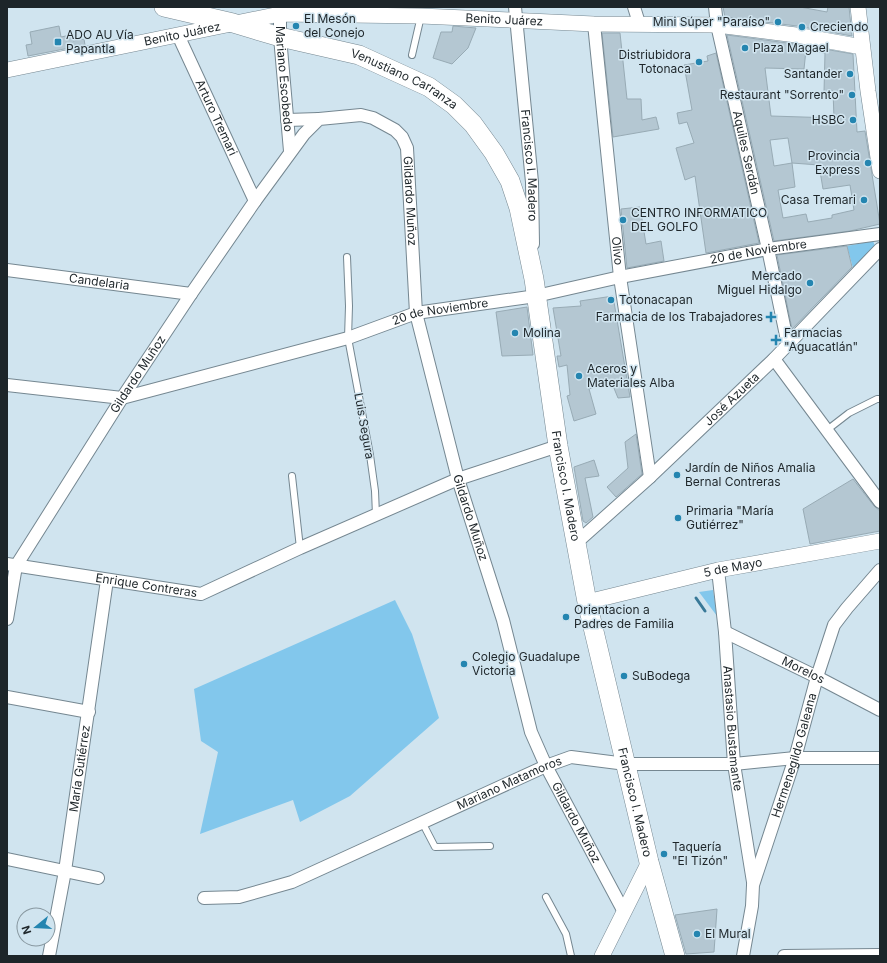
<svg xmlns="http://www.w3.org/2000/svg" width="887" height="963" font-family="Inter,sans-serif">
  <rect width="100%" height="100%" fill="#d0e4ef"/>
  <path fill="#82c7ec" d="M873 241 875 246 853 268 847 246Z
    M713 590 717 616 699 592Z
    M395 600 412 634 439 718 350 796 300 822 293 800 200 834 218 752 201 741 194 689Z"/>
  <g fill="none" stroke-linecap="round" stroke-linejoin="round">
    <path stroke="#397998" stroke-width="3" d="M696 598 705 611"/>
  </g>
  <path fill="#b4c7d2" stroke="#98abb5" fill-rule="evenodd" d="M723 7H800L827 12 828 7H849L852 36 797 26 725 17Z
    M59 26 61 37 71 35 73 41 84 39 85 45 28 56 26 45 32 44 30 32Z
    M453 26 476 28 468 48 452 64 433 58 441 32H452Z
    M602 33H620L627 99H641L642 120 656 117 659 129 613 137Z
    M727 35 795 44 853 54 857 132 865 131 880 224 850 231 774 241ZM806 50 825 53 824 92 833 91 834 118 771 116 765 68 804 69ZM788 138 792 163 774 166 770 140ZM792 163 819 165 823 189 850 185 854 210 832 215V218L808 222 806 214 783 218 778 190 795 187Z
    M716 53 759 243 706 253 695 176 685 180 676 148 694 143 687 122 679 124 677 113 692 110 684 65 708 61 707 56Z
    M640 207 646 244 661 241 664 261 627 268 621 209Z
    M847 246 852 267 792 329 777 255Z
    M613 296 630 397 618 398 611 381 589 389 596 414 574 421 567 396 570 395 567 365 559 367 557 356H561L553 308 581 306 580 301Z
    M527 307 533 355 502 356 496 312Z
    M636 434 642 474 616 497 607 487 628 468 625 442Z
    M594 460 599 476 585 478 593 517 586 523 583 521 574 467Z
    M853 479 874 506 880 511V531L810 544 803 509Z
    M717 909 714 952 686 954 675 915Z"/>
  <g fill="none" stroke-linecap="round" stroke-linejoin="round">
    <g stroke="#758791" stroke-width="8">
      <path id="service" d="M412 55 421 16
        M347 257 349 306 348 338 370 455 375 491 376 515
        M827 430 849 413 877 399H880
        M292 476 300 548
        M422 822 435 847 490 846
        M546 897 566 934 571 956"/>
    </g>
    <g stroke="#758791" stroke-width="14">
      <g id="minor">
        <path id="s1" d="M280 7V37L290 151"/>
        <path id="s2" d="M515 7 532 182 533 244"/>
        <path d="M634 7 639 23"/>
        <path id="s3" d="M715 7 717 25 768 249 788 345"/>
        <path id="s4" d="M594 24 620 277 650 477"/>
        <path id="s5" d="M178 35 255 201"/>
        <path d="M287 120 319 119"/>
        <path id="s6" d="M7 270 191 294"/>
        <path d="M774 359 880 502"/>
        <path id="s7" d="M7 385 122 398 348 338 416 313 536 296 620 277 768 249 880 234"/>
        <path id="s8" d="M576 543 650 477 774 359 880 249"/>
        <path id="s9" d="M7 564 201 594 300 548 458 479 558 446"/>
        <path id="s10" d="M718 570 725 632 734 764 753 882"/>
        <path id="s11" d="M7 619 16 566 122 398 191 294 255 201 304 134 319 119 361 115 373 118 395 130 402 137 407 148 416 313 458 479 503 620 531 732 546 766 624 912"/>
        <path id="s12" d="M725 632 817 677 880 710"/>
        <path d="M7 697 89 712"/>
        <path d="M7 859 98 878"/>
        <path id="s13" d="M204 898 239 897 292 882 546 766 571 757 626 764H734L795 758H880"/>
        <path id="s14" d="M49 956 65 871 107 580"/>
        <path id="s15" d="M743 956 752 906 753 885 795 758 817 677 834 625 847 608 880 570"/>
        <path d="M784 956 880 955"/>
      </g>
    </g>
    <g stroke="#758791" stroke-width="16">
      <g id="tertiary">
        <path d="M858 7 868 91 880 171"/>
        <path id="s16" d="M7 70 280 14 421 16 594 24 717 25 796 35 862 47"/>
        <path id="s17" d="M587 602 718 570 880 541"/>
        <path d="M602 956 649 862"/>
      </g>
    </g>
    <g stroke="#758791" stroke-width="20">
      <g id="primary">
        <path id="s18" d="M164 7 233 23 280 37 359 55 429 87 454 105 473 124 494 153 510 181 519 208 534 279 558 446 587 602 649 862 675 956"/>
      </g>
    </g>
    <use href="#service" stroke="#fff" stroke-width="6"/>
    <use href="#minor" stroke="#fff" stroke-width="12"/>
    <use href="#tertiary" stroke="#fff" stroke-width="15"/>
    <use href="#primary" stroke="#fff" stroke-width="19"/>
  </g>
  <g fill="#2485b0" stroke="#d0e4ef" stroke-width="1.5">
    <circle cx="778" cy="22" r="4"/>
    <circle cx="296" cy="26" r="4"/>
    <circle cx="802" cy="27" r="4"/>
    <rect x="54" y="38" width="8" height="8" rx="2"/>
    <circle cx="745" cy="48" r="4"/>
    <circle cx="699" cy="62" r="4"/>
    <circle cx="850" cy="74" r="4"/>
    <circle cx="852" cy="95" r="4"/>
    <circle cx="853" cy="120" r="4"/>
    <circle cx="868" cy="163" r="4"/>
    <circle cx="864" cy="200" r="4"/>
    <circle cx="623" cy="220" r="4"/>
    <circle cx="810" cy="283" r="4"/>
    <circle cx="611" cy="300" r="4"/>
    <path d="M769 311h4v4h4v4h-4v4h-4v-4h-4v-4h4z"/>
    <circle cx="515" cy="333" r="4"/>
    <path d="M774 334h4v4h4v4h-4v4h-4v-4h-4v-4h4z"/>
    <circle cx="579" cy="376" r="4"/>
    <circle cx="677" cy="475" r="4"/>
    <circle cx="678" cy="518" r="4"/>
    <circle cx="566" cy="617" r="4"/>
    <circle cx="464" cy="664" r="4"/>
    <circle cx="624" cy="676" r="4"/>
    <circle cx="664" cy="854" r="4"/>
    <circle cx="697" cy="934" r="4"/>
  </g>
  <g text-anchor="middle" stroke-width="3" stroke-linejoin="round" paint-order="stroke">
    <g font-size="12" fill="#1d2529" stroke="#d0e4ef" text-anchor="start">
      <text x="304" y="23">El Mesón<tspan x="304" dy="14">del Conejo</tspan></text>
      <text x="770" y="26" text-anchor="end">Mini Súper "Paraíso"</text>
      <text x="810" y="31">Creciendo</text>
      <text x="66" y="39">ADO AU Vía<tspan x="66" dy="14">Papantla</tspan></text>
      <text x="753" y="52">Plaza Magael</text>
      <text x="691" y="59" text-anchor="end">Distriubidora<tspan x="691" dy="14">Totonaca</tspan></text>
      <text x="842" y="78" text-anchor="end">Santander</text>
      <text x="844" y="99" text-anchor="end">Restaurant "Sorrento"</text>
      <text x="845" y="124" text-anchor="end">HSBC</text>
      <text x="860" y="160" text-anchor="end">Provincia<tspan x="860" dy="14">Express</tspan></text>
      <text x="856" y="204" text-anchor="end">Casa Tremari</text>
      <text x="631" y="217">CENTRO INFORMATICO<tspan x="631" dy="14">DEL GOLFO</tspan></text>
      <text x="802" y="280" text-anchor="end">Mercado<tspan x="802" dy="14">Miguel Hidalgo</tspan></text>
      <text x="619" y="304">Totonacapan</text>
      <text x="763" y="321" text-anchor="end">Farmacia de los Trabajadores</text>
      <text x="523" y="337">Molina</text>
      <text x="784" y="337">Farmacias<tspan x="784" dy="14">"Aguacatlán"</tspan></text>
      <text x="587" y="373">Aceros y<tspan x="587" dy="14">Materiales Alba</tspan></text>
      <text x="685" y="472">Jardín de Niños Amalia<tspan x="685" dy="14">Bernal Contreras</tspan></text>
      <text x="686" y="515">Primaria "María<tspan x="686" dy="14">Gutiérrez"</tspan></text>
      <text x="574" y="614">Orientacion a<tspan x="574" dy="14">Padres de Familia</tspan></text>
      <text x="472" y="661">Colegio Guadalupe<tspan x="472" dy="14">Victoria</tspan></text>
      <text x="632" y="680">SuBodega</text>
      <text x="672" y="851">Taquería<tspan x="672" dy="14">"El Tizón"</tspan></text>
      <text x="705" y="938">El Mural</text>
    </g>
    <g font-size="12" fill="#1d2529" stroke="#d0e4ef">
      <text dy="4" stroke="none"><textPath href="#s16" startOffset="503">Benito Juárez</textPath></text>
      <text dy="4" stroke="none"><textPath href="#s16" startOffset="179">Benito Juárez</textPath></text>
      <text dy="4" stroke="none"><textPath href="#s1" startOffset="72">Mariano Escobedo</textPath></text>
      <text dy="4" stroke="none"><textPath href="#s18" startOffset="252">Venustiano Carranza</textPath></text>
      <text dy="4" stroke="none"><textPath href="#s5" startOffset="91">Arturo Tremari</textPath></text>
      <text dy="4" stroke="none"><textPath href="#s3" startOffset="149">Aquiles Serdán</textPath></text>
      <text dy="4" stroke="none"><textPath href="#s2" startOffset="159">Francisco I. Madero</textPath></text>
      <text dy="4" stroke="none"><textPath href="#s11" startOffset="749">Gildardo Muñoz</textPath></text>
      <text dy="4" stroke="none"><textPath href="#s4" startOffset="228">Olivo</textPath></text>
      <text dy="4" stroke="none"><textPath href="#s7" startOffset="770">20 de Noviembre</textPath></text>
      <text dy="4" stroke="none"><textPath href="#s6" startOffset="93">Candelaria</textPath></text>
      <text dy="4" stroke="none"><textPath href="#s7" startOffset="446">20 de Noviembre</textPath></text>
      <text dy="4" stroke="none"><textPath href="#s11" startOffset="281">Gildardo Muñoz</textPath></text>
      <text dy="4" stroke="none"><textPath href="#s8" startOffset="212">José Azueta</textPath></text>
      <text transform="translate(364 426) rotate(80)" y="4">Luis Segura</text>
      <text dy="4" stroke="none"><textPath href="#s18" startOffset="714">Francisco I. Madero</textPath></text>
      <text dy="4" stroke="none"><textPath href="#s11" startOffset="1073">Gildardo Muñoz</textPath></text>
      <text dy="4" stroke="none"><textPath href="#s17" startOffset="150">5 de Mayo</textPath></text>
      <text dy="4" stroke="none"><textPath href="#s9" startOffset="141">Enrique Contreras</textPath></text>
      <text dy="4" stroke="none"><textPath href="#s12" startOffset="87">Morelos</textPath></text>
      <text dy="4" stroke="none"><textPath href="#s10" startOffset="159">Anastasio Bustamante</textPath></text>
      <text dy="4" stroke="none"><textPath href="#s15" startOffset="208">Hermenegildo Galeana</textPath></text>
      <text dy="4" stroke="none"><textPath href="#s14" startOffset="190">María Gutiérrez</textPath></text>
      <text dy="4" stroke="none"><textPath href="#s13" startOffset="329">Mariano Matamoros</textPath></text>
      <text dy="4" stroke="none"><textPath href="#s18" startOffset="1038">Francisco I. Madero</textPath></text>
      <text dy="4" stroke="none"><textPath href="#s11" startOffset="1397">Gildardo Muñoz</textPath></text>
    </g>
  </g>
  <rect width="887" height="963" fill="none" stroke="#1d2529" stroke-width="16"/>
  <g transform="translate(36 927) rotate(252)"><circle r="19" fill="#d0e4ef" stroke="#8898a0"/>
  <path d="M0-3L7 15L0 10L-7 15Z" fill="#2485b0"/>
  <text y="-6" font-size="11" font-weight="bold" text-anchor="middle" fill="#1d2529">N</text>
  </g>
</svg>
